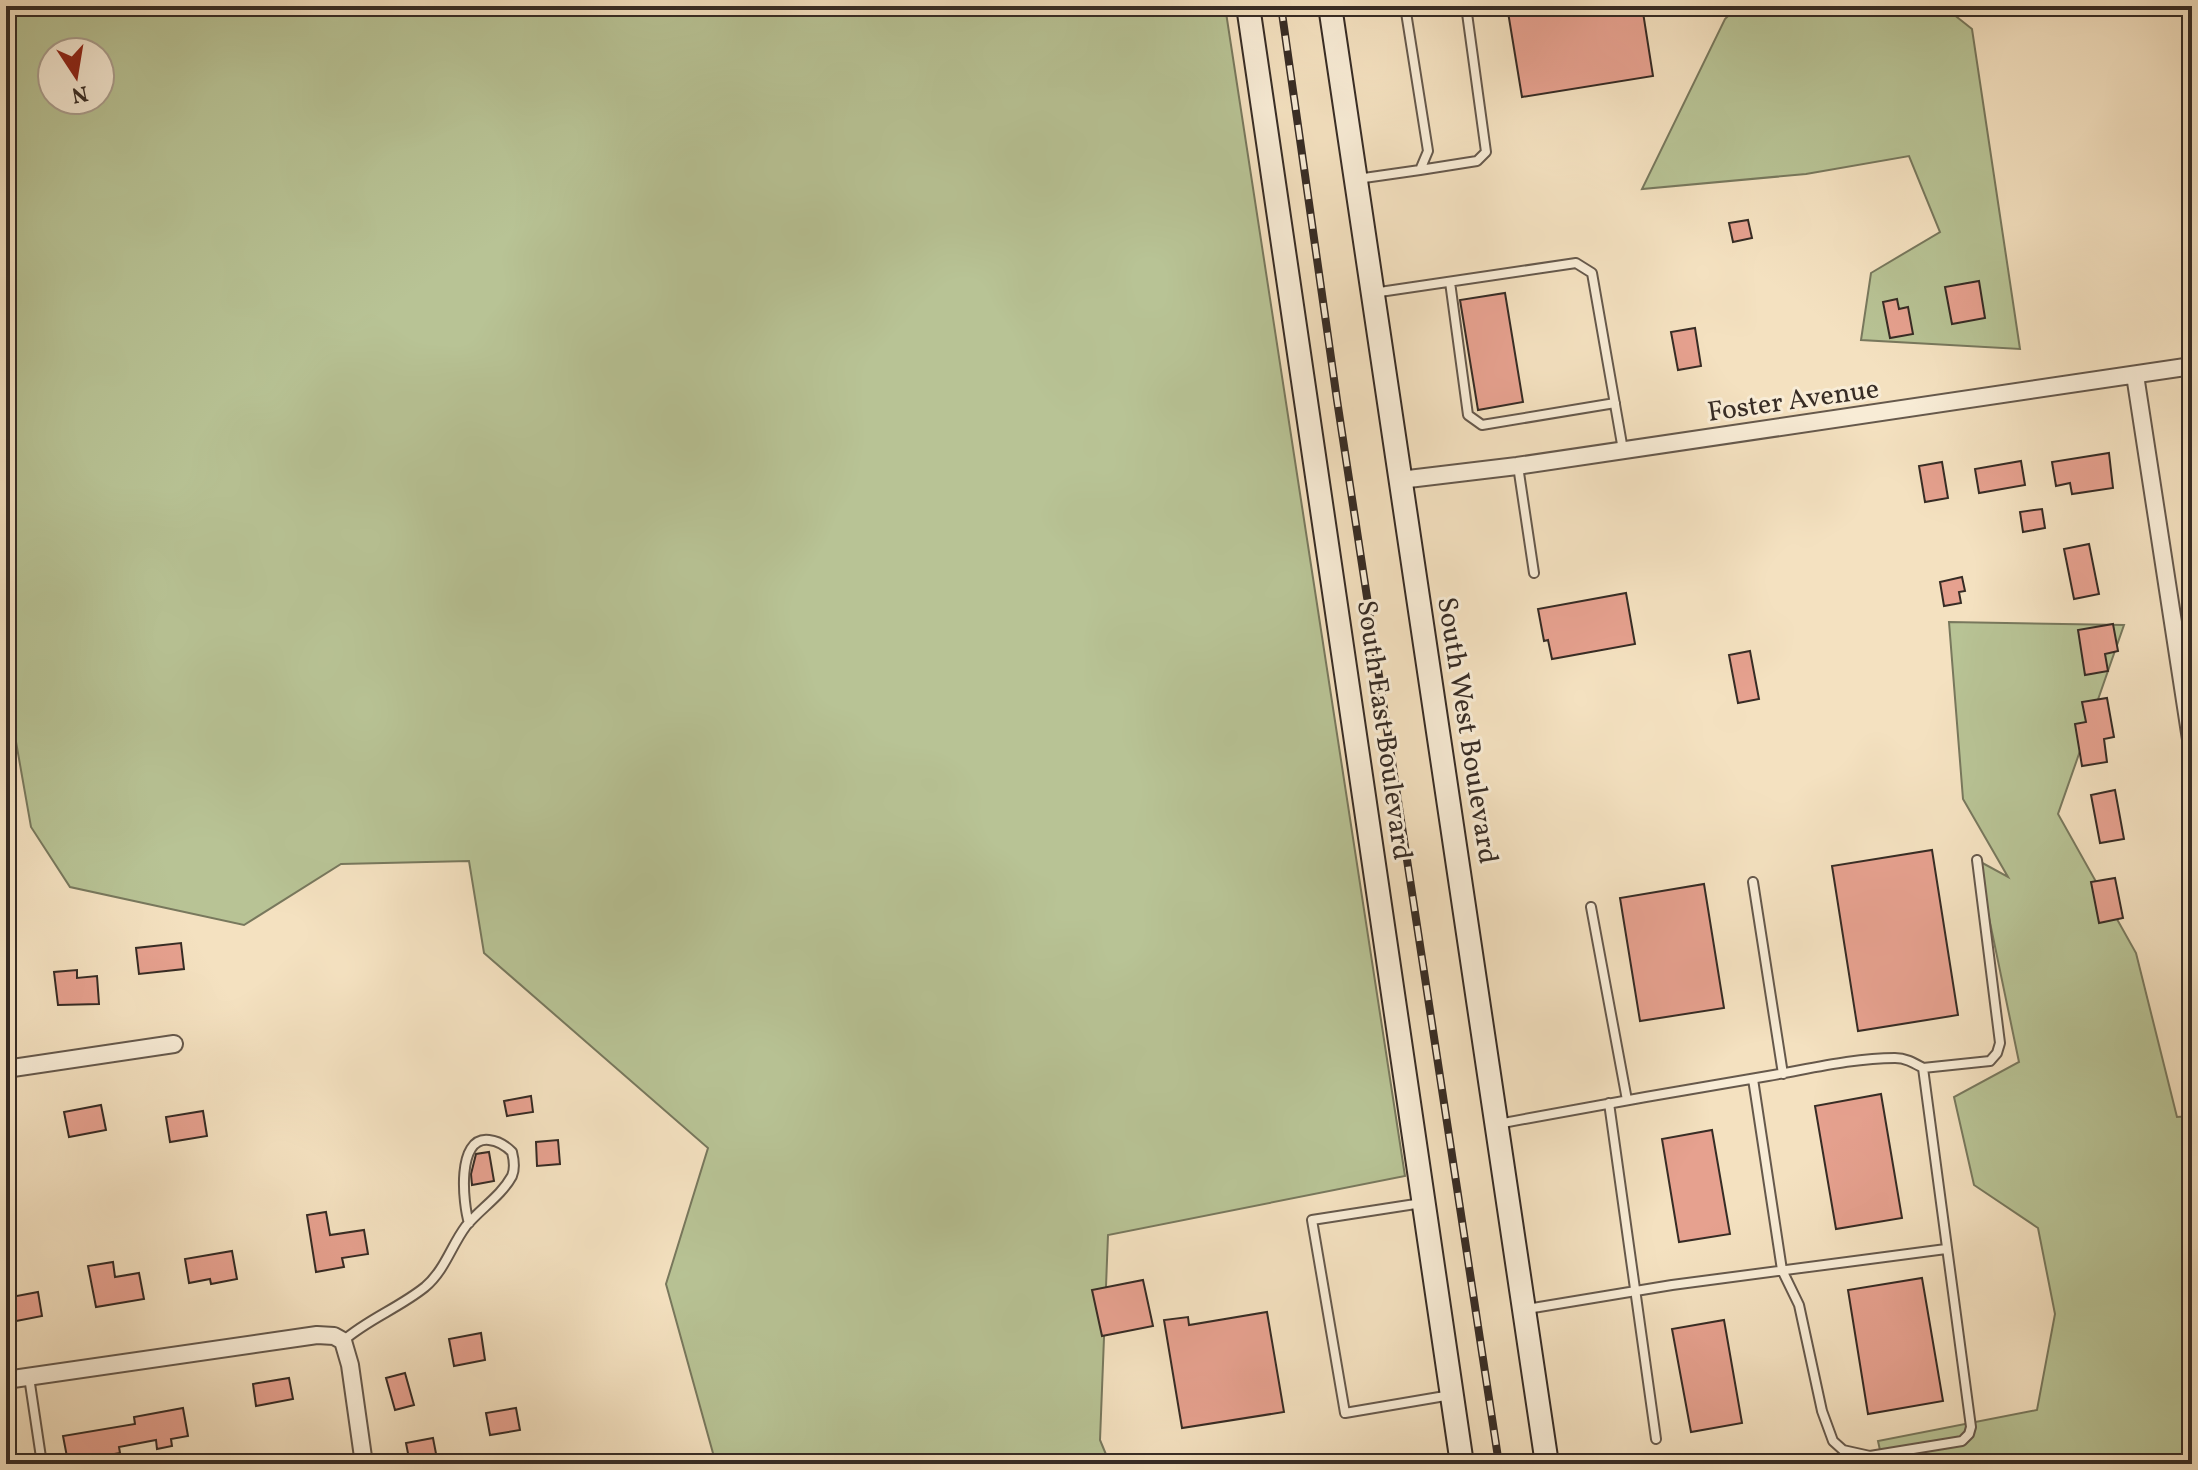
<svg xmlns="http://www.w3.org/2000/svg" width="2198" height="1470" font-family="Vollkorn,serif">
  <rect width="100%" height="100%" fill="#f4e1c0"/>
  <filter id="stains"><feTurbulence type="fractalNoise" baseFrequency=".0025" numOctaves="4"/><feColorMatrix values="0 0 0 0 .2 0 0 0 0 .09 0 0 0 0 .02 0 0 0 .5 -.17"/></filter>
  <radialGradient id="worn" r=".72"><stop offset=".6" stop-color="#630" stop-opacity="0"/><stop offset="1" stop-color="#630" stop-opacity=".3"/></radialGradient>
  <path fill="#b8c395" stroke="#78785d" stroke-width="2" fill-rule="evenodd" d="M6 6H1225L1405 1176 1108 1235 1100 1440 1110 1464H716L666 1284 708 1148 484 953 469 861 341 864 244 925 70 887 31 827 6 685ZM52 52H100V100H52Z
    M1738 6H1943L1972 29 2020 349 1861 340 1871 273 1940 232 1909 156 1806 174 1642 189 1725 19Z
    M1949 622 2124 625 2058 814 2136 953 2177 1117 2192 1116V1464H1883L1878 1441 2037 1410 2055 1314 2038 1228 1974 1185 1954 1097 2019 1062 1977 860 2008 877 1963 799Z"/>
  <path fill="#e6a18f" stroke="#372c25" stroke-width="2" d="M1507 6H1642L1653 76 1522 97Z
    M1748 220 1752 238 1733 242 1729 223Z
    M1979 281 1985 318 1952 324 1945 287Z
    M1505 293 1523 402 1478 410 1460 300Z
    M1897 299 1899 309 1908 307 1913 334 1890 338 1883 302Z
    M1695 328 1701 366 1678 370 1671 332Z
    M2109 453 2113 488 2072 494 2070 483 2056 486 2052 462Z
    M2021 461 2025 485 1979 493 1975 469Z
    M1942 462 1948 498 1925 502 1919 466Z
    M2042 509 2045 528 2023 532 2020 512Z
    M2089 544 2099 594 2074 599 2064 549Z
    M1962 577 1965 591 1959 592 1961 603 1944 606 1940 582Z
    M1626 593 1635 644 1552 659 1548 640 1544 641 1538 609Z
    M2113 624 2118 651 2105 654 2108 671 2085 675 2078 630Z
    M1750 651 1759 699 1738 703 1729 655Z
    M2107 698 2114 737 2104 739 2107 762 2082 766 2075 724 2086 722 2082 702Z
    M2115 790 2124 839 2100 843 2091 795Z
    M1932 850 1958 1015 1858 1031 1832 866Z
    M2115 878 2123 918 2099 923 2091 882Z
    M1704 884 1724 1008 1640 1021 1620 898Z
    M181 943 184 969 139 974 136 948Z
    M77 970V978L97 976 99 1004 58 1005 54 972Z
    M1881 1094 1902 1218 1836 1229 1815 1106Z
    M531 1096 533 1112 507 1116 504 1101Z
    M101 1105 106 1130 69 1137 64 1112Z
    M203 1111 207 1136 170 1142 166 1117Z
    M1712 1130 1730 1234 1679 1242 1662 1139Z
    M558 1140 560 1164 537 1166 536 1142Z
    M489 1152 494 1181 472 1185 471 1174 476 1154Z
    M326 1212 330 1235 364 1230 368 1254 342 1258 344 1267 316 1272 307 1215Z
    M232 1251 237 1279 211 1284 210 1279 189 1283 185 1259Z
    M113 1262 115 1277 139 1273 144 1299 96 1307 88 1266Z
    M1922 1278 1943 1401 1868 1414 1848 1290Z
    M1143 1280 1153 1326 1102 1336 1092 1290Z
    M38 1292 42 1316 6 1323V1298Z
    M1267 1312 1284 1412 1182 1428 1164 1320 1188 1317 1189 1325Z
    M1724 1320 1742 1423 1691 1432 1672 1329Z
    M481 1333 485 1360 454 1366 449 1339Z
    M405 1373 414 1405 395 1410 386 1378Z
    M289 1378 293 1399 256 1406 253 1384Z
    M183 1408 188 1436 171 1439 172 1446 157 1449 156 1440 119 1447 120 1453 68 1462 63 1436 135 1424 134 1417Z
    M516 1408 520 1430 490 1435 486 1413Z
    M433 1438 438 1464H410L406 1443Z"/>
  <g fill="none" stroke-linecap="round" stroke-linejoin="round">
    <g stroke="#66594c" stroke-width="12">
      <path id="service" d="M1420 170 1477 161 1486 152 1466 6
        M1357 179 1420 170 1428 151 1405 6
        M1450 282 1468 415 1482 425 1615 403
        M1373 293 1576 263 1592 273 1623 450
        M1518 466 1534 573
        M1753 882 1783 1074
        M1591 907 1627 1100
        M1923 1068 1990 1061 1997 1053 2000 1043 1977 860
        M1609 1103 1656 1439
        M1498 1124C1588 1107 1678 1091 1768 1076 1809 1069 1853 1058 1895 1058 1906 1058 1914 1063 1923 1068L1971 1427 1969 1434 1962 1441 1870 1456 1843 1450 1833 1441 1822 1411 1799 1305 1782 1270 1753 1079
        M1422 1203 1312 1220 1345 1413 1451 1395
        M1527 1309 1672 1285 1946 1249
        M343 1341C368 1319 399 1308 425 1287 445 1270 451 1246 466 1226 480 1209 501 1196 512 1176 515 1169 514 1160 512 1152 506 1146 499 1141 489 1140 456 1136 463 1204 469 1223
        M29 1377 42 1464"/>
    </g>
    <g stroke="#66594c" stroke-width="20">
      <path id="minor" d="M2135 375 2192 746
        M1400 480 1517 466 2192 366
        M6 1069 174 1044
        M6 1380 317 1335 334 1336 343 1341 350 1365 364 1464"/>
    </g>
    <g stroke="#372c25" stroke-width="26">
      <path id="secondary" d="M1248 6 1462 1464
        M1330 6 1547 1464"/>
    </g>
    <use href="#service" stroke="#f8ecd6" stroke-width="8"/>
    <use href="#minor" stroke="#f8ecd6" stroke-width="16"/>
    <use href="#secondary" stroke="#f8ecd6" stroke-width="22"/>
    <g stroke="#372c25" stroke-width="8">
      <path id="rail" d="M1281 6 1337 400 1499 1464"/>
    </g>
    <use href="#rail" stroke="#f8ecd6" stroke-width="5" stroke-dasharray="15" stroke-linecap="butt"/>
  </g>
  <g text-anchor="middle" stroke-width="6" stroke-linejoin="round" paint-order="stroke">
    <g font-size="28" fill="#372c25" stroke="#f8ecd6">
      <text transform="translate(1793 399) rotate(-8)" y="10">Foster Avenue</text>
      <text transform="translate(1386 730) rotate(82)" y="10">South East Boulevard</text>
      <text transform="translate(1469 730) rotate(81)" y="10">South West Boulevard</text>
    </g>
  </g>
  <rect width="2198" height="1470" fill="none" stroke="#f4e1c0" stroke-width="32"/>
  <rect x="8" y="8" width="2182" height="1454" fill="none" stroke="#372c25" stroke-width="4"/>
  <rect x="16" y="16" width="2166" height="1438" fill="none" stroke="#372c25" stroke-width="2"/>
  <g transform="translate(76 76) rotate(168)"><circle r="38" fill="#f8ecd6" stroke="#ab9f8f" stroke-width="2"/>
  <path d="M0-6L14 30L0 20L-14 30Z" fill="#8f2418"/>
  <text y="-12" font-size="22" font-weight="bold" text-anchor="middle" fill="#372c25">N</text>
  </g>
  <rect width="100%" height="100%" filter="url(#stains)"/>
  <rect width="100%" height="100%" fill="url(#worn)"/>
</svg>
